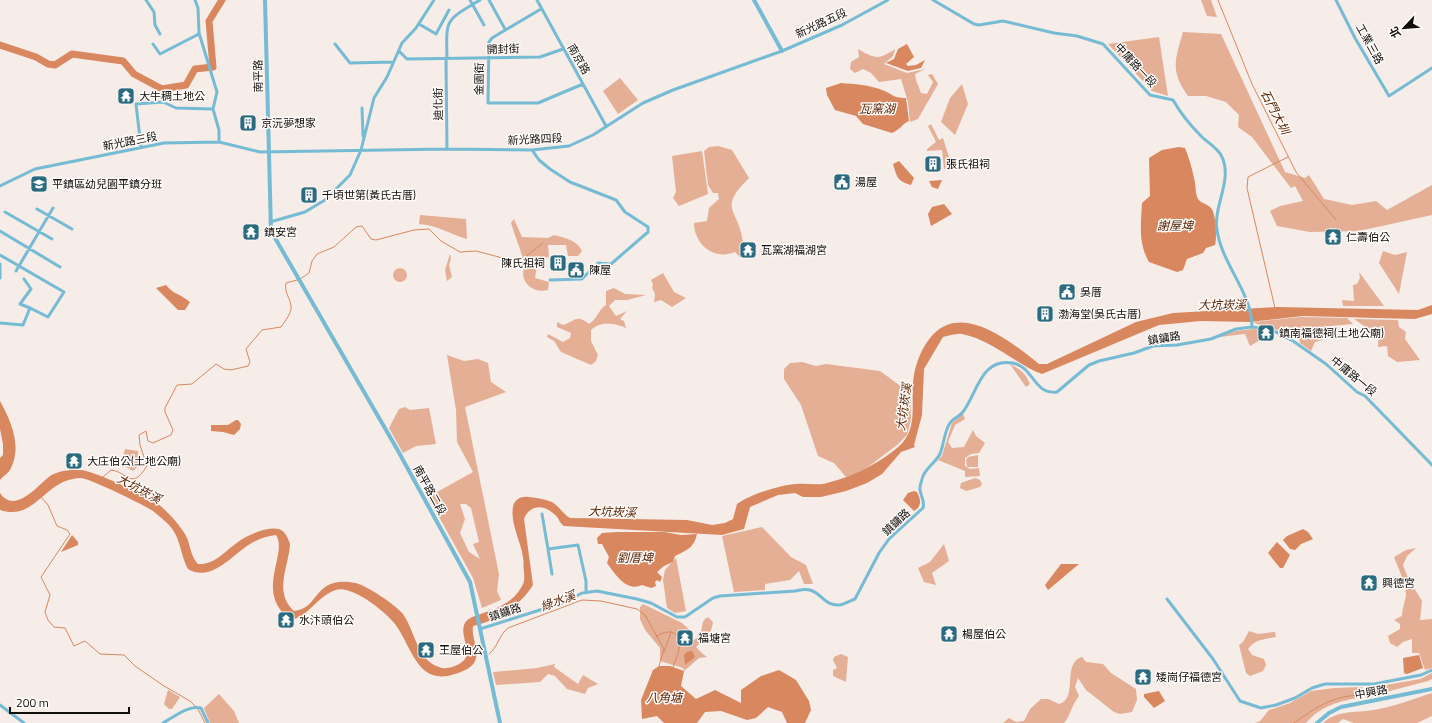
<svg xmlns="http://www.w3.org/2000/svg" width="1432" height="723" font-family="'Titillium Web','Noto Sans TC',sans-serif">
  <rect width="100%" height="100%" fill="#f6ece8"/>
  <path fill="#e4af95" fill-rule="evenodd" d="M1201 0H1211L1217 17 1207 16Z
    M1183 32 1221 34 1285 172 1305 178 1309 175 1324 199 1352 205 1376 201 1387 210 1432 185V215L1359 231 1310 232 1277 226 1270 211 1280 206 1303 201 1295 186 1291 188 1252 137 1238 127 1239 115 1226 102 1206 96H1188C1170 71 1175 60 1183 32Z
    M1159 37 1168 96 1152 91 1108 44Z
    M858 49C875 59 879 60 895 49L893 56 884 64 907 73 925 69 915 74 916 80 921 93 927 94 933 82 928 75 932 74 938 84 918 119 910 122 908 102 901 79 879 82 871 73 863 69 855 73 850 69 851 62 859 57Z
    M620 78 638 100 618 114 603 91Z
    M962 84 968 104 955 135 941 122 950 98Z
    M931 124 939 140 943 138 953 170 944 169 942 150 927 151V149L936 142 928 126Z
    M718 146 732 150 749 178C717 210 738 207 743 242 743 245 741 252 740 257L735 252C714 261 694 244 694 223L707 221 709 208 719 199 718 193H713L708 185 704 151 709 147Z
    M702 151 708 194 679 206 673 198 676 192 672 156Z
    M420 215 466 219 467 239C450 234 436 225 419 224Z
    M514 219 522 237 548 238 554 235C565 238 577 240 582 251L578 256H568L566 245H548L549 257 538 259 535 278 549 282 548 290C537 293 524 287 523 274 523 270 525 266 524 262 520 248 515 236 511 223Z
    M1383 251 1395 255 1407 252 1399 294 1379 263Z
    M450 254 451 259 449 265 452 277 447 281 445 270Z
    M393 275a7 7 0 1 1 14 0a7 7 0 1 1-14 0Z
    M1359 272 1384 306H1343L1342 300 1354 301 1353 285 1357 284 1360 278Z
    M663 273 674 292 686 298 672 307 661 300 654 302 655 294 652 288 653 284 651 280Z
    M614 288 625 294 646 295 627 300H615L609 306 616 316 627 311 620 319 624 321 626 328C616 323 600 321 591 330V341L598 355 596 361 591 365 561 352 554 341 547 337 548 334 563 342 570 338 571 333 557 327V322L563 325C576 321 576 314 589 324 598 318 598 310 606 305V291Z
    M1301 317 1347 318 1353 324 1309 328 1299 334H1290L1288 336 1271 327 1257 324 1253 322Z
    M1354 319 1398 320 1399 327 1406 332 1405 339 1420 360 1397 362 1388 356 1387 346 1378 347 1379 332 1364 326Z
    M1338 328 1335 334 1328 332 1322 340 1315 342 1311 351 1300 343 1299 336 1309 330Z
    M1253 329 1265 330 1262 332 1265 337 1250 346 1245 334 1218 337 1236 331Z
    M447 355 464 361 478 359 488 363 491 382 506 392 465 407 499 574 497 591 501 600 482 608 473 578 428 497 473 472 457 442 456 410ZM460 504H466L471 508 479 542 473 544 480 559 469 552 460 533 465 519Z
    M802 362 816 366 826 364 880 371 910 393 911 419 907 435 897 445 860 473 846 477 834 463 818 456 801 405 784 379V369L790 363Z
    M1010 364C1020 369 1026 374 1030 384L1026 387Z
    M405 407 410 410 429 408 436 444 416 446 403 453 389 428 399 409Z
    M963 414 965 419 955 425 948 442 952 448 964 447 973 430 976 436 985 443 979 453 971 454 965 458V466L970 469 979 468 980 476 965 477V471L938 460 942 456 952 423Z
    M125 449 138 451 139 465 133 471 121 464Z
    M978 455V467H967L966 460 968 457Z
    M975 478 980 480 982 484 980 487 966 491 960 488 961 483Z
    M762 527 791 557 806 565 813 584H804L799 571 790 580 765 584V590L734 592 722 536Z
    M944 544 949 561 932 573 936 585 924 582 918 568 930 562Z
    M1416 548 1407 556 1403 565 1408 578 1422 601 1420 620 1432 619V668L1425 670 1419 653H1412V639L1403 642 1397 647 1390 643 1388 636 1400 629V624L1394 620 1402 616C1402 608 1406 599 1406 594 1405 581 1398 568 1394 557L1406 550Z
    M676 558 686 611 675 613 667 608 663 580 665 570Z
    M643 604 682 623 691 631 689 639 692 642C695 639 700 636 701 632 703 625 701 621 708 617L713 622C711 636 705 638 696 647L703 654 707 657 699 658 684 671 683 668 660 661V648L645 630 640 619V607Z
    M1249 631 1258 634 1275 632 1276 637C1265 639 1255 639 1248 649L1252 655 1264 659 1266 665 1263 671 1250 676 1246 673 1239 645 1243 642Z
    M841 654 848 657 846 682 833 676V670L837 668 833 660 834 657Z
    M1082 657 1086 662 1103 664 1111 673 1136 689 1137 700 1132 712 1120 714 1114 712 1086 690 1078 678 1075 687 1079 696C1071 706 1071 715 1064 723H1003L1009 718 1016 722 1024 721 1030 709 1041 699H1048L1059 704C1079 699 1061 663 1082 657Z
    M555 664 554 667 578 684 583 675 598 684 588 688 585 694 567 689 555 676 548 674 540 682 496 685 493 672 537 668Z
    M1432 673V679L1428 681 1386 692V685L1420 679Z
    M1362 687 1361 697C1338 702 1322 705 1306 723H1255L1260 721 1269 710 1290 703 1311 691 1334 688Z
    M168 690 180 697 172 709H169L164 704Z
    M1432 693V716L1417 723H1354L1343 719 1338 723H1323C1337 710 1355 713 1373 710 1393 707 1413 699 1432 693Z
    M219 694 234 711 239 723H210L204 708Z"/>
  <path fill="#d8875f" d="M907 44 914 57 906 64 908 66 916 65 925 60 921 68 908 71 886 63 894 59 898 49Z
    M841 83C855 84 869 85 882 90 894 94 891 98 906 98L909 121C902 124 901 129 892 133L863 124 856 116 835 110 827 95 826 88Z
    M1179 147 1185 148C1189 158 1192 168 1194 178 1196 184 1195 191 1197 197 1200 204 1207 203 1211 208 1216 213 1217 238 1215 245L1206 248 1203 253 1187 259 1183 270 1177 272 1149 262C1138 243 1141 224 1142 203L1150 196 1149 158 1162 150Z
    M899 161 914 178 911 185C897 181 897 177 893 164Z
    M942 180 938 189 932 187 929 181Z
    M944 204 952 214 931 226 928 214 932 207Z
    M166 285C174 295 181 294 190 302L185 310H178L156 288Z
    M1432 305V314L1415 319 1303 316 1249 322 1201 321 1159 325 1042 374C1014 363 992 340 962 334 956 333 949 336 943 337L924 369 922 415 914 445 915 447 901 452 882 474 867 483 846 491 821 497H803L795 493 778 495 750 507 744 529 722 535 564 526C559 523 559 517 554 514 544 504 529 505 524 519L533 585C520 606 497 620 473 626 471 638 480 650 475 661 472 668 462 672 455 674 417 687 412 646 395 624 383 610 364 595 346 590 321 583 302 633 285 615 257 588 288 553 276 535 267 536 258 539 250 544 232 555 211 583 188 569 180 554 181 538 169 525 164 520 158 515 153 511 142 504 91 479 81 478 75 478 68 480 63 482 41 492 29 520 0 510V493C15 515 38 485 50 476 58 471 71 469 80 470 93 470 147 496 158 504 167 511 177 522 183 531 191 541 189 555 198 564 215 565 225 551 238 542 247 535 268 526 279 529 285 531 288 538 290 544 289 566 273 592 294 611 320 609 313 575 355 583 366 585 396 605 403 614 416 633 417 662 442 668 448 669 457 666 462 662 475 652 458 636 465 623 472 611 509 614 523 584 525 580 524 576 524 572 523 567 524 562 523 557 521 542 510 523 513 507 514 499 522 496 529 497 537 498 544 499 552 502 559 506 563 514 570 518L687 520 712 525 725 523 733 519 737 504C751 494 780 485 797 484 807 483 818 486 827 483 851 477 872 467 892 452 925 430 906 399 916 366 941 290 997 330 1039 364H1047L1136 322 1173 313 1278 307 1418 310Z
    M0 401C11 421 22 446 11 468 9 473 3 476 0 480V458L3 455V444L0 429Z
    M236 420H238L241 424 240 429 234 435 223 432 211 431V425H228Z
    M914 491 917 492C921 499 922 507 914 511L903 500 908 493Z
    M1303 529 1308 532 1313 539 1301 544 1295 550 1290 549 1283 540 1287 536Z
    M617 532H664L681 535 697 534C694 548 687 550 675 556L673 562 664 566 657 572 662 577 660 582 657 580 655 582 656 586 651 588 642 585C626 592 616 575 607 563L609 557 602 544H598L597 538 602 533Z
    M72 535 78 542V545L61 552Z
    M1277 542 1290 555 1283 568H1280L1268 553Z
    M1061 564H1079L1048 590 1045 585Z
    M692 651 695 657 685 665 684 655 687 652Z
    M1419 655 1423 668 1407 674 1404 673 1403 658Z
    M659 666H670L684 671 681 686 696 699 715 690 741 703V690L761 676 779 670 796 680 809 701 811 710 805 723H787L782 712 768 707 756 718 747 720 721 711 705 712 697 723H664L657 716 642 719 641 700 653 670Z
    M1159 691 1165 701 1154 708 1144 697V694Z"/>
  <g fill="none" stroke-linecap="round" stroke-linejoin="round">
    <path stroke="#d8875f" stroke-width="1" d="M1218 0 1252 84 1296 172 1336 220
      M300 279 309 273 312 261 317 254 334 247 356 227 362 226 371 239 376 240 414 230 429 229 441 241 460 252 476 251 514 261 525 257 543 243
      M1275 308 1247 188 1248 177 1288 157
      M103 477 111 470C128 472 131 491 147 466L140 445 139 435 146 431 148 441 153 443 171 435 173 430 165 412V408L177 385 192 384 216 364 224 369 231 370 248 366 250 362 246 349 262 330 281 327C285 321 292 313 291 306 290 297 284 293 286 283L297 280
      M41 497 48 505 57 526 67 530 70 534 41 577 50 595 45 612 48 620 54 627 65 628 74 646 85 641 100 654 124 655 135 666 164 686 190 701 196 707
      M656 637C669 627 682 632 679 649 678 655 675 662 673 667
      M664 652 671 632
      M489 654C498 647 499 635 508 628L582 600 601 601 637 609 645 615 664 649 659 666
      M198 709 205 723
      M1294 723C1324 702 1339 692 1378 696"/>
    <path stroke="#d8875f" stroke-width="7" d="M0 45 36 57 48 64 55 65 72 54 123 61 134 74 162 89 186 85 195 69 213 67 209 21 222 0"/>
    <path stroke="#75bbd3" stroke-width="3" d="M146 0 154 12 155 25 160 34
      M470 0 484 25
      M489 0 505 29
      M537 0 606 126
      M933 0 974 24 979 25 1003 21 1054 33 1077 36 1103 44 1150 95 1173 100C1181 114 1190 125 1201 136 1207 142 1217 148 1221 155 1234 179 1213 205 1217 230 1222 265 1252 292 1252 327
      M1336 0 1355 38 1389 96 1432 68
      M541 9 492 38 489 42 488 103H538L583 84
      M419 24 436 34 449 10
      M199 33 217 92 213 109 219 130V142
      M153 44 160 54 197 35 199 33 198 8 195 0
      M335 44 350 63 393 62
      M399 51 407 59 540 57 563 49
      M447 59C446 18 445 21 480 0
      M446 60 447 149
      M362 108 363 136
      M141 147 136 104 163 102 176 108 213 109
      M532 150 539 160 550 169 570 182 616 200 625 212 648 227V232L611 264 598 263 582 279 550 280
      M0 186 35 169 164 143 219 142 260 152 447 149 532 150 569 146 593 135 643 103 673 90 782 51 842 25 888 0
      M37 209 72 229
      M5 212 52 239
      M270 222 305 212 325 200 350 175 361 150 374 98 387 77 402 43 416 28 434 0
      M0 231 60 267
      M0 255 64 292 48 317 30 308
      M0 264V278
      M16 271 53 208
      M0 323 23 325 30 308 20 304 31 289 24 279
      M542 514 548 549
      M552 574 548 549 578 545 586 581V592
      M1167 599 1213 659 1240 701 1261 708 1276 705 1295 698 1312 688 1325 684H1374L1421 675 1432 670
      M480 629 565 602 582 593 597 591 637 599 651 603 677 617H685L713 598 720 596 795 591C821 583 820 607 840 605 845 604 850 601 855 599L879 553 889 539 923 508C925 501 921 497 920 490 919 487 922 480 923 476 927 467 936 462 940 454 944 444 944 432 950 423 953 418 959 417 962 413 977 395 980 358 1012 363 1034 366 1033 395 1057 392L1089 365 1099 361 1134 353 1153 346 1177 345 1211 339 1236 329 1252 327 1270 329 1293 341 1326 364 1357 392 1365 396 1432 465
      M0 705 24 723
      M163 723C174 717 188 705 201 708L208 723"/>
    <path stroke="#75bbd3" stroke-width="4" d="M265 0 271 231 397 449 470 582 500 723
      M754 0 782 51
      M1317 723 1329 713 1341 707 1432 689"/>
  </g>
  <defs>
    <g id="temple-square" transform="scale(0.9)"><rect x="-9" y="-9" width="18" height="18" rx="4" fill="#2b6b7f" stroke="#fffbf9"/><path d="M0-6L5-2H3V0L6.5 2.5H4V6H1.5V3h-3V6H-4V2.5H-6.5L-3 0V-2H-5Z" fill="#fff"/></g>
    <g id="building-square" transform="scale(0.9)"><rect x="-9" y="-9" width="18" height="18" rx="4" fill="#2b6b7f" stroke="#fffbf9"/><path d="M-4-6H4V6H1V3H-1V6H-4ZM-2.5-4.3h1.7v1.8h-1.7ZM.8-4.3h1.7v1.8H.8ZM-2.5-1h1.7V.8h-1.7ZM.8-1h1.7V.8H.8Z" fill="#fff"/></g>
    <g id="civic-square" transform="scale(0.9)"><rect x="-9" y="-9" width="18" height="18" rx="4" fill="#2b6b7f" stroke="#fffbf9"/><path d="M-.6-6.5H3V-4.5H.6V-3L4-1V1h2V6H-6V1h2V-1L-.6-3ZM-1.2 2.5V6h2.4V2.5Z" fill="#fff"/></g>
    <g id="school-square" transform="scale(0.9)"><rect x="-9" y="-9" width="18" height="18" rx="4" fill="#2b6b7f" stroke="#fffbf9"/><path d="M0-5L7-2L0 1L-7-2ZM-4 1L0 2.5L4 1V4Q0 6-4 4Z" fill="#fff"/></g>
  </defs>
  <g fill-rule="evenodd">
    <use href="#temple-square" x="126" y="96"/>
    <use href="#building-square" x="248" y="123"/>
    <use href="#building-square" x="933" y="164"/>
    <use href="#civic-square" x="842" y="182"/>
    <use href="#school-square" x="39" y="184"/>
    <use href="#building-square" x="309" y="195"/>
    <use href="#temple-square" x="251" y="232"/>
    <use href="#temple-square" x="1333" y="237"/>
    <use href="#temple-square" x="748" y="250"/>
    <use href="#building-square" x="558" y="263"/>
    <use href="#civic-square" x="576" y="270"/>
    <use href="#civic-square" x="1067" y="292"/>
    <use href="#building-square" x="1045" y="314"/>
    <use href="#temple-square" x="1266" y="333"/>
    <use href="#temple-square" x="74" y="461"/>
    <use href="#temple-square" x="1369" y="583"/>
    <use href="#temple-square" x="286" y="620"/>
    <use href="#temple-square" x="949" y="634"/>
    <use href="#temple-square" x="685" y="638"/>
    <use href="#temple-square" x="426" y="650"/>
    <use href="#temple-square" x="1143" y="677"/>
  </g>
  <g text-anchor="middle" stroke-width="3" stroke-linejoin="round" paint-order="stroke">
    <g font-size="11" fill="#100d0b" stroke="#fffbf9">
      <text transform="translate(821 23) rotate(-25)" y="4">新光路五段</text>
      <text transform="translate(1370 44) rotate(61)" y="4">工業三路</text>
      <text transform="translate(503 49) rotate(-2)" y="4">開封街</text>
      <text transform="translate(579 59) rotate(60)" y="4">南京路</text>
      <text transform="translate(1136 65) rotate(47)" y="4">中庸路一段</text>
      <text transform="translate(258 76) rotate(-91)" y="4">南平路</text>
      <text transform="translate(479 79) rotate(-89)" y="4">金園街</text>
      <text transform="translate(438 104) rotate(-91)" y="4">迪化街</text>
      <text transform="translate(535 139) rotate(-3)" y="4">新光路四段</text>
      <text transform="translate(130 141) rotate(-11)" y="4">新光路三段</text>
      <text transform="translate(1164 338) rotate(-9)" y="4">鎮鏞路</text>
      <text transform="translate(1354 376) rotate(39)" y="4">中庸路一段</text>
      <text transform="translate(430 490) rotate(61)" y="4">南平路二段</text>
      <text transform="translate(896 522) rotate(-43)" y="4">鎮鏞路</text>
      <text transform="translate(505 612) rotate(-18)" y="4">鎮鏞路</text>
      <text transform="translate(1371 692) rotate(-11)" y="4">中興路</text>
    </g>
    <g font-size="11" fill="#100d0b" stroke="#fffbf9" text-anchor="start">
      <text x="139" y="100">大牛稠土地公</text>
      <text x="261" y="127">京沅夢想家</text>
      <text x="946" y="168">張氏祖祠</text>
      <text x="855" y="186">湯屋</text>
      <text x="52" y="188">平鎮區幼兒園平鎮分班</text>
      <text x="322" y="199">千頃世第(黃氏古厝)</text>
      <text x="264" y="236">鎮安宮</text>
      <text x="1346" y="241">仁壽伯公</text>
      <text x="761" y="254">瓦窯湖福湖宮</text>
      <text x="545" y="267" text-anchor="end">陳氏祖祠</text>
      <text x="589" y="274">陳屋</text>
      <text x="1080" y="296">吳厝</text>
      <text x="1058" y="318">渤海堂(吳氏古厝)</text>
      <text x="1279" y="337">鎮南福德祠(土地公廟)</text>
      <text x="87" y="465">大庄伯公(土地公廟)</text>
      <text x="1382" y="587">興德宮</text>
      <text x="299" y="624">水汴頭伯公</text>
      <text x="962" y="638">楊屋伯公</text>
      <text x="698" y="642">福塘宮</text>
      <text x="439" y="654">王屋伯公</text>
      <text x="1156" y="681">矮崗仔福德宮</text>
    </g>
    <g font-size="12" font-style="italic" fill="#5a2607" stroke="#fffbf9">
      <text x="877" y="113">瓦窯湖</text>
      <text transform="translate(1275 112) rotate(63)" y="4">石門大圳</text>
      <text x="1175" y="230">謝屋埤</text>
      <text x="1222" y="309">大坑崁溪</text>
      <text transform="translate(904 407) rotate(-82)" y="4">大坑崁溪</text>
      <text transform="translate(139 489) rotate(28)" y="4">大坑崁溪</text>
      <text transform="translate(612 512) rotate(2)" y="4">大坑崁溪</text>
      <text x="635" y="562">劉厝埤</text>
      <text transform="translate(558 601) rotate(-20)" y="4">綠水溪</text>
      <text x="664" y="702">八角塘</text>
    </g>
  </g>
  <g transform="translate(1404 28) rotate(244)" stroke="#fffbf9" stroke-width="3" paint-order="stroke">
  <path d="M0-3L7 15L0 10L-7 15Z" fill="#100d0b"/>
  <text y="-6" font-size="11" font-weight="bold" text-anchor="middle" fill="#100d0b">北</text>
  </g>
  <path d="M10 707v6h119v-6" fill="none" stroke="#100d0b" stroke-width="2"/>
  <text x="16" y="707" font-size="12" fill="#100d0b" stroke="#fffbf9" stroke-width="3" paint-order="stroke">200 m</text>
</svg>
